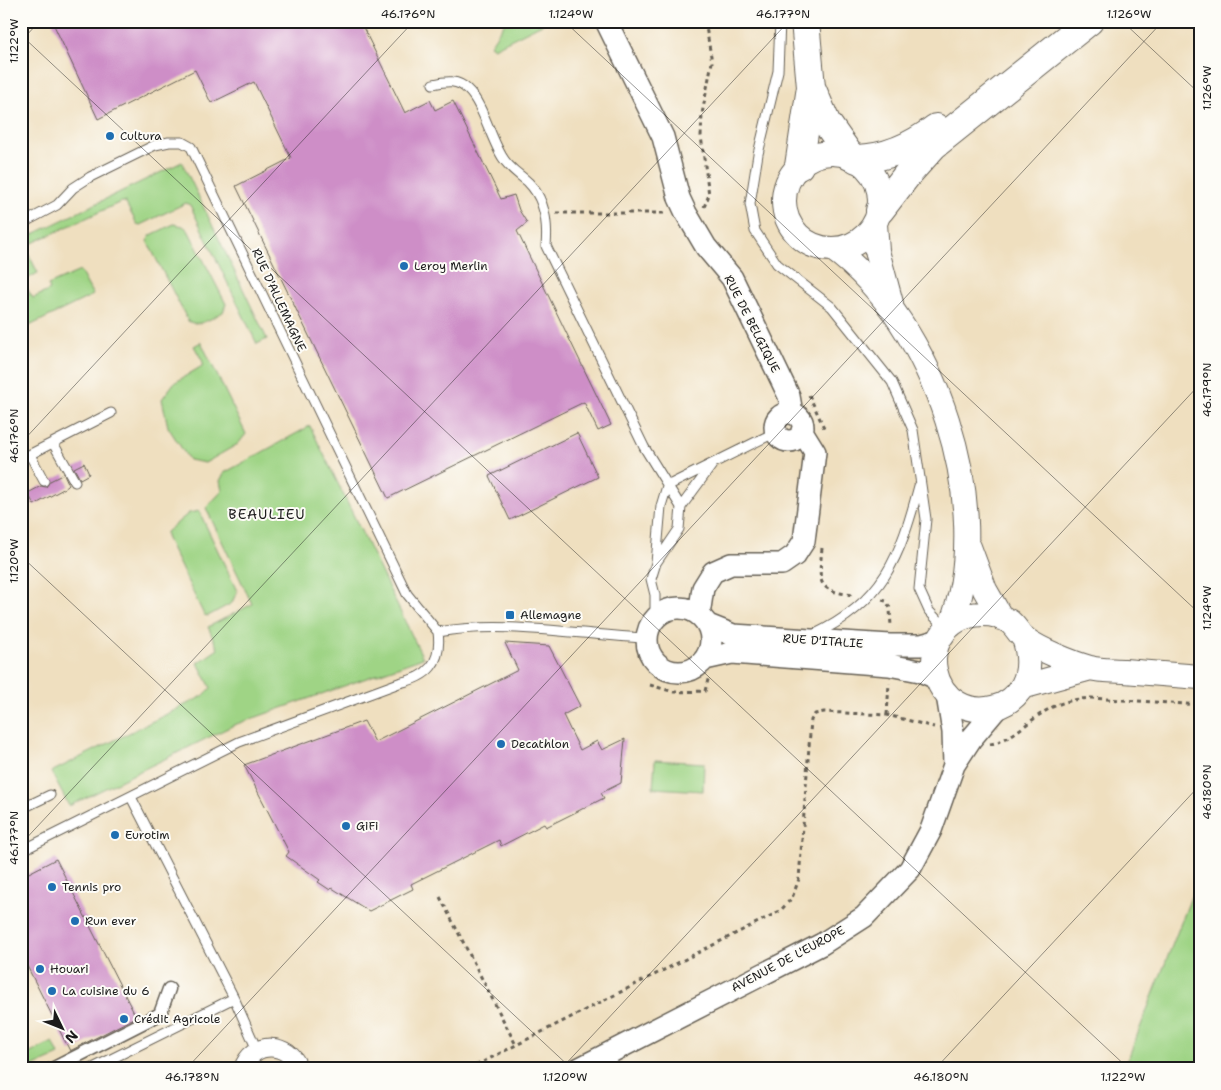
<svg xmlns="http://www.w3.org/2000/svg" width="1221" height="1090" font-family="'Shantell Sans',sans-serif">
  <rect width="100%" height="100%" fill="#fdfcf7"/>
  <filter id="ink" filterUnits="userSpaceOnUse"><feTurbulence type="fractalNoise" baseFrequency=".02" numOctaves="2"/><feDisplacementMap in="SourceGraphic" scale="10" xChannelSelector="R" yChannelSelector="G"/><feConvolveMatrix kernelMatrix="1 2 1 2 8 2 1 2 1" color-interpolation-filters="sRGB"/></filter>
  <filter id="wash" filterUnits="userSpaceOnUse"><feTurbulence type="fractalNoise" baseFrequency=".0096" numOctaves="4" result="noise"/><feDisplacementMap in="SourceGraphic" scale="20" xChannelSelector="R" yChannelSelector="G"/><feGaussianBlur stdDeviation="1.12" result="paint"/><feColorMatrix in="noise" values="0 0 0 0 0 0 0 0 0 0 0 0 0 0 0 0 0 1.4 0 .05"/><feComposite in="paint" operator="in"/></filter>
  <g filter="url(#wash)">
    <rect width="100%" height="100%" fill="#efdfbf"/>
    <path fill="#9fd485" stroke="#5e7850" d="M506 21H548L494 48 490 45Z
      M182 162 267 339 257 344 190 205 186 203 140 225 137 224 125 202H121L28 245 26 249 38 273 25 280 24 284 33 298 50 290 48 285 80 271 93 295 21 330V240Z
      M174 224 183 226 188 230 226 304 223 312C212 318 199 328 188 321L147 241 151 235Z
      M201 342 246 434 238 444 205 463 189 460 168 427 162 399 174 383 202 366 203 362 194 346Z
      M310 426 423 658 234 725 69 806 51 772 203 696 211 688 198 663 218 649 208 627 252 604 206 508 222 491 220 481 224 473Z
      M199 511 237 591 232 603 208 616 204 615 166 537V532L189 513Z
      M655 760 704 763 703 791 653 788Z
      M1200 874V1069H1124Z
      M53 1042 59 1055 32 1067 24 1056Z"/>
    <g id="blocks">
      <path fill="#ce8ec7" d="M52 21H360L405 113 430 100 435 110 453 101 501 199 514 195 519 210 527 223 517 231 611 425 598 431 584 402 388 498 236 186 291 158 254 82 211 103 195 70 98 119Z
        M577 433 598 477 510 520 489 476Z
        M84 463 89 474 80 479 74 468Z
        M64 474 69 485 67 487 34 505 28 493 41 486 46 487 50 481Z
        M505 643 549 646 580 706 563 715 580 750 597 741 602 750 625 739 621 783 601 793 604 798 546 827 544 824 501 846 499 840 411 884 413 889 369 911 332 888 330 890 318 882 320 880 286 856 289 852 244 765 364 721 375 742 518 670Z
        M56 859 136 1017 70 1051 26 964 21 963V877Z"/>
    </g>
  </g>
  <g filter="url(#ink)">
    <use href="#blocks" fill-opacity="0" stroke="#666055" stroke-width="1"/>
    <g fill="none" stroke-linecap="round" stroke-linejoin="round">
      <g stroke="#666055" stroke-width="11">
        <path id="service" d="M780 21 778 71 758 154 750 204 755 231 777 264 832 307 892 382 913 430 926 519 919 589 929 611 946 629
          M433 84C446 81 458 79 468 90 483 104 491 140 503 158 509 168 519 174 528 182 545 199 548 224 546 246L644 447 681 507 679 529 656 563
          M21 224 57 205 73 188 90 177 155 145 169 142H182L191 147 407 594 438 632
          M53 443 75 482
          M30 455 44 481
          M21 459 111 413
          M681 507 712 465
          M655 619V595L651 579 656 563 661 506 667 486 776 432
          M438 632C503 620 581 635 647 638
          M813 635C884 602 900 557 919 486
          M131 797 234 998 257 1050
          M21 809 50 795
          M21 851 239 742 399 683C428 677 442 663 438 632
          M91 1069 234 998"/>
      </g>
      <g stroke="#666055" stroke-width="15">
        <path id="pedestrian" d="M52 1069 160 1014 169 989"/>
      </g>
      <g stroke="#666055" stroke-width="20">
        <path id="minor" d="M243 1069C252 1040 289 1041 299 1069"/>
      </g>
      <g stroke="#666055" stroke-width="24">
        <path id="tertiary" d="M606 21 663 137 679 198 686 213 706 247 732 278 789 396 792 413
          M775 427a14 14 0 1 1 28 0a14 14 0 1 1-28 0Z
          M647 640a32 32 0 1 1 64 0a32 32 0 1 1-64 0Z
          M699 615 703 588 713 572 731 564H782L795 555 804 541 815 452 802 431
          M708 625 733 635 890 645H921L939 640
          M705 659 732 653 889 665 920 671 936 678
          M947 695 953 732 954 765
          M578 1069 822 944 864 917 910 869 931 830 954 765 971 739 998 707"/>
      </g>
      <g stroke="#666055" stroke-width="26">
        <path id="secondary" d="M784 201a48 48 0 1 1 96 0a48 48 0 1 1-96 0Z
          M875 224 877 251 891 303
          M833 249C934 322 997 507 951 625
          M969 547 985 590 1001 618
          M1024 638C1050 716 948 735 935 670 932 656 936 642 945 631 959 612 991 609 1010 622 1016 627 1019 634 1025 639 1040 650 1072 663 1090 668 1101 671 1113 670 1124 671 1149 673 1175 675 1200 677
          M1022 687 1091 668"/>
      </g>
      <g stroke="#666055" stroke-width="30">
        <path id="trunk" d="M811 87 826 122 850 156
          M857 159C887 158 913 146 936 128
          M799 166 811 87 805 21
          M880 210 907 175 934 145 1089 21"/>
      </g>
      <path stroke="#666055" stroke-width="3" stroke-dasharray="4 4" stroke-linecap="butt" d="M704 207 709 195 701 136 702 114 712 62 705 21
        M556 213H667
        M809 395 825 430
        M822 548C819 582 815 591 854 595
        M882 600 886 601 890 608 891 627
        M650 685 674 692 705 691 709 676
        M887 715 889 683
        M990 744C1010 741 1027 722 1044 712 1059 702 1074 699 1092 698L1200 705
        M440 897 516 1045
        M469 1069 780 911 792 898 799 879 811 720 815 714 824 712 887 715 934 727"/>
      <use href="#service" stroke="#fff" stroke-width="9"/>
      <use href="#pedestrian" stroke="#fff" stroke-width="12"/>
      <use href="#minor" stroke="#fff" stroke-width="18"/>
      <use href="#tertiary" stroke="#fff" stroke-width="21"/>
      <use href="#secondary" stroke="#fff" stroke-width="24"/>
      <use href="#trunk" stroke="#fff" stroke-width="28"/>
    </g>
  </g>
  <path fill="none" stroke="#1c1c1c" stroke-width="1" stroke-opacity="0.45" d="M564 21 1200 614M1122 21 1200 94M21 35 1129 1069M21 41 40 21M21 443 414 21M21 556 572 1069M21 844 789 21M186 1069 1163 21M561 1069 1200 384M935 1069 1200 785"/>
  <g fill="#1f6fb2" stroke="#fdfcf7" stroke-width="2">
    <circle cx="110" cy="136" r="5"/>
    <circle cx="404" cy="266" r="5"/>
    <rect x="505" y="610" width="10" height="10" rx="2.5"/>
    <circle cx="501" cy="744" r="5"/>
    <circle cx="346" cy="826" r="5"/>
    <circle cx="115" cy="835" r="5"/>
    <circle cx="52" cy="887" r="5"/>
    <circle cx="75" cy="921" r="5"/>
    <circle cx="40" cy="969" r="5"/>
    <circle cx="52" cy="991" r="5"/>
    <circle cx="124" cy="1019" r="5"/>
  </g>
  <g text-anchor="middle" stroke-width="4" stroke-linejoin="round" paint-order="stroke">
    <g font-size="12" fill="#1c1c1c" stroke="#fdfcf7" text-anchor="start">
      <text x="120" y="140">Cultura</text>
      <text x="414" y="270">Leroy Merlin</text>
      <text x="520" y="619">Allemagne</text>
      <text x="511" y="748">Decathlon</text>
      <text x="356" y="830">GiFi</text>
      <text x="125" y="839">Eurotim</text>
      <text x="62" y="891">Tennis pro</text>
      <text x="85" y="925">Run ever</text>
      <text x="50" y="973">Houari</text>
      <text x="62" y="995">La cuisine du 6</text>
      <text x="134" y="1023">Crédit Agricole</text>
    </g>
    <g font-size="12" fill="#1c1c1c" stroke="#fdfcf7">
      <text transform="translate(279 300) rotate(65)" y="4">RUE D'ALLEMAGNE</text>
      <text transform="translate(752 324) rotate(63)" y="4">RUE DE BELGIQUE</text>
      <text transform="translate(823 641) rotate(4)" y="4">RUE D'ITALIE</text>
      <text transform="translate(788 959) rotate(-28)" y="4">AVENUE DE L'EUROPE</text>
    </g>
    <g font-size="14" letter-spacing="1" fill="#1c1c1c" stroke="#fdfcf7">
      <text x="267" y="519">BEAULIEU</text>
    </g>
  </g>
  <rect width="1221" height="1090" fill="none" stroke="#fdfcf7" stroke-width="55"/>
  <g transform="translate(62 1028) rotate(133)" stroke="#fdfcf7" stroke-width="4" paint-order="stroke">
  <path d="M0-4L9 19L0 12L-9 19Z" fill="#1c1c1c"/>
  <text y="-8" font-size="14" font-weight="bold" text-anchor="middle" fill="#1c1c1c">N</text>
  </g>
  <rect x="28" y="28" width="1166" height="1034" fill="none" stroke="#1c1c1c" stroke-width="2"/>
  <g font-size="12" text-anchor="middle" fill="#1c1c1c">
    <text x="408" y="18">46.176°N</text>
    <text x="571" y="18">1.124°W</text>
    <text x="783" y="18">46.177°N</text>
    <text x="1129" y="18">1.126°W</text>
    <text transform="translate(14 41) rotate(-90)" y="4">1.122°W</text>
    <text transform="translate(1207 88) rotate(-90)" y="4">1.126°W</text>
    <text transform="translate(1207 390) rotate(-90)" y="4">46.179°N</text>
    <text transform="translate(14 436) rotate(-90)" y="4">46.176°N</text>
    <text transform="translate(14 561) rotate(-90)" y="4">1.120°W</text>
    <text transform="translate(1207 608) rotate(-90)" y="4">1.124°W</text>
    <text transform="translate(1207 792) rotate(-90)" y="4">46.180°N</text>
    <text transform="translate(14 838) rotate(-90)" y="4">46.177°N</text>
    <text x="192" y="1081">46.178°N</text>
    <text x="565" y="1081">1.120°W</text>
    <text x="941" y="1081">46.180°N</text>
    <text x="1123" y="1081">1.122°W</text>
  </g>
</svg>
